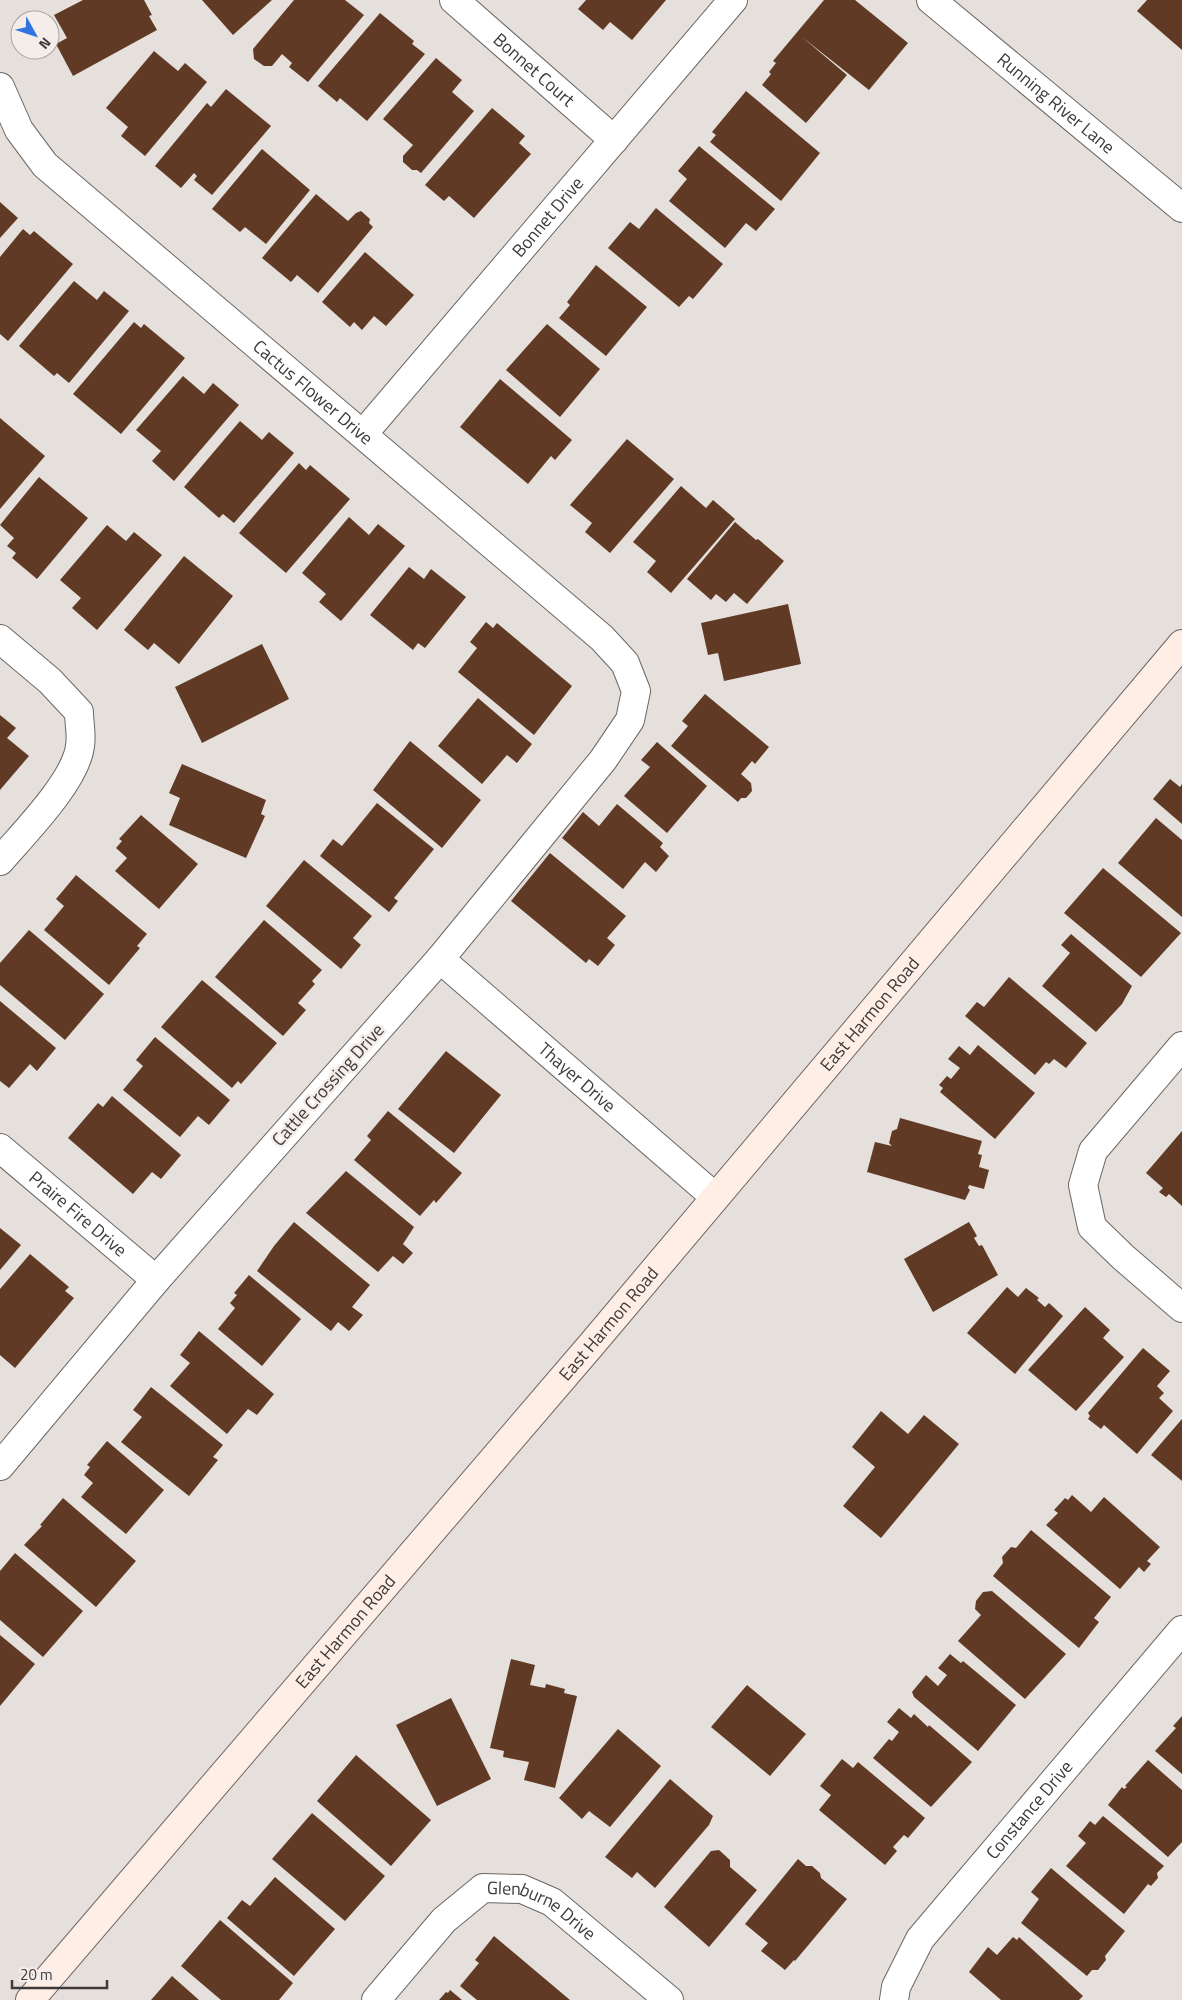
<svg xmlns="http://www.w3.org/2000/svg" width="1182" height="2000" font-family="'Titillium Web',sans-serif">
  <rect width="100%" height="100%" fill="#e6e0dc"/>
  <path fill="#603a24" d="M83 0H144L152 15 149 16 157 30 73 76 56 44 67 38 54 15Z
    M202 0H272L233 35Z
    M294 0H345L364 15 308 82 289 67 292 63 282 54 272 66H264L254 59 253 49Z
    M586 0H666L632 40 610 22 603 30 578 9Z
    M824 0H855L908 43 869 90 802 37 847 75 806 123 762 85 771 74 769 72 776 63 773 61Z
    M1147 0H1182V50L1137 11Z
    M380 13 414 41 412 44 425 54 367 121 340 98 337 102 318 86Z
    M154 51 178 71 185 63 207 82 145 156 121 136 128 127 106 108Z
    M436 58 462 80 452 92 474 111 421 173 417 170H412L403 162V156L413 145 383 119Z
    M226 89 271 126 212 195 194 180 197 176 194 173 181 188 155 166 207 103 211 107Z
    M746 91 820 153 781 201 710 142 716 135 712 132Z
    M492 108 525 136 519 143 531 154 474 218 449 196 444 201 425 185Z
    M699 146 775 209 756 231 746 223 725 248 669 201 687 179 678 171Z
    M262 149 310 190 266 244 245 227 240 232 212 209Z
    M316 194 348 221 356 213 361 211 370 219 369 223 373 227 318 293 297 275 291 282 262 258Z
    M0 202 18 218 0 238Z
    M656 208 723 264 693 299 689 296 679 307 608 248 630 222 639 229Z
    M23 229 30 235 34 231 73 264 8 341 0 334V257Z
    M365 252 414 295 386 326 374 316 362 330 354 322 350 327 322 302Z
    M596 265 647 307 606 356 559 318 570 305 567 302Z
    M74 281 97 300 104 291 129 311 69 383 57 373 54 376 19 346Z
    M134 322 141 328 144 324 185 358 121 434 73 394Z
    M547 324 600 369 560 417 506 370Z
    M183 376 204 394 213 383 239 405 174 481 152 461 161 451 136 430Z
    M500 379 572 440 555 460 551 456 528 484 460 427Z
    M0 418 45 456 0 509Z
    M240 421 262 440 269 432 294 453 234 523 223 514 219 518 184 487Z
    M627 439 674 479 610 553 585 532 592 523 570 505Z
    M299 463 306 470 310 465 350 499 286 573 239 533Z
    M39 477 88 518 37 579 12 558 16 553 7 546 14 538 0 525Z
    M681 486 706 508 713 500 735 519 671 593 647 572 656 561 633 542Z
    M349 517 369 535 378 524 405 546 341 621 319 602 326 594 302 573Z
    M735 522 756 540 758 539 784 561 747 604 734 593 726 602 716 594 711 600 687 579Z
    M107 525 126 541 134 532 162 555 97 630 72 608 81 598 60 580Z
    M184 556 233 596 179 664 154 643 148 650 124 630Z
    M409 567 424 579 431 569 466 597 425 648 418 643 413 650 370 615Z
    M788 604 801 664 724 681 718 653 708 655 701 623Z
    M486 622 493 628 497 623 572 686 534 735 458 672 477 648 470 642Z
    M262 644 289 699 202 743 175 687Z
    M705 694 769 747 755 764 752 761 741 774 751 783 752 791 746 798H741L738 802 671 746 688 726 682 721Z
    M478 698 532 744 517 763 507 755 482 784 438 746Z
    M0 715 16 728 7 738 29 756 0 790Z
    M410 741 481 800 442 848 373 790Z
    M657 742 707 786 667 833 624 796 650 767 641 760Z
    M182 764 266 800 261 814 265 816 246 858 169 825 180 798 169 793Z
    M1170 779 1180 787 1182 784V824L1153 799Z
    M377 803 434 849 394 898 398 901 389 912 320 856 333 839 342 846Z
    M617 804 663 843 660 847 669 856 656 872 645 862 623 889 562 838 583 812 599 826Z
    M141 815 198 864 159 909 115 871 127 858 116 848 122 841 119 839Z
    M1156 818 1182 840V917L1118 863Z
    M550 853 626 916 607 938 615 945 598 966 589 959 586 963 511 901Z
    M304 860 372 916 353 938 361 945 341 969 266 906Z
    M1103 868 1181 933 1141 977 1064 913Z
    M76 875 147 934 137 946 140 948 109 985 44 930 64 906 56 899Z
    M264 920 322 970 312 981 315 984 298 1003 306 1010 283 1036 215 977Z
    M29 930 104 994 65 1040 0 985V963Z
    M1071 934 1132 986 1122 1004 1096 1032 1042 986 1070 953 1061 945Z
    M1009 977 1087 1043 1066 1068 1054 1059 1049 1064 1046 1062 1035 1075 965 1016 977 1002 984 1007Z
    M202 980 277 1043 241 1084 238 1081 232 1088 161 1027Z
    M0 1001 56 1048 37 1071 30 1064 9 1088 0 1081Z
    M155 1037 230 1100 209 1125 198 1116 180 1137 123 1090 143 1066 136 1060Z
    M978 1045 1035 1093 995 1139 940 1092 943 1088 939 1085 947 1076 951 1079 960 1068 948 1059 959 1046 970 1055Z
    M446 1051 501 1095 454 1153 398 1109Z
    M112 1096 181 1155 161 1179 152 1172 133 1194 68 1138 98 1103 103 1107Z
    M388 1111 462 1173 436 1203 434 1200 420 1216 354 1160 371 1140 367 1136Z
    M900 1118 982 1141 978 1154 982 1155 979 1167 989 1170 984 1189 969 1185 968 1188 970 1190 965 1200 867 1172 875 1142 892 1146 889 1143 892 1131 897 1129Z
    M1182 1131V1206L1169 1194 1166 1197 1159 1192 1163 1188 1146 1173Z
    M346 1171 414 1227 403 1244 413 1253 403 1264 393 1256 378 1272 306 1213Z
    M294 1222 370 1285 352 1307 363 1315 349 1331 338 1322 331 1331 257 1271 274 1246Z
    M969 1222 977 1236 974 1238 979 1246 982 1245 998 1275 933 1312 904 1259Z
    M0 1228 21 1245 0 1270Z
    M30 1254 69 1287 65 1291 74 1298 15 1368 0 1355V1289Z
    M249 1275 301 1319 262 1366 218 1329 235 1308 230 1303 237 1295 234 1293Z
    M1007 1287 1018 1297 1026 1288 1039 1298 1037 1300 1045 1307 1049 1303 1063 1316 1015 1374 967 1333Z
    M1085 1307 1110 1330 1103 1338 1124 1357 1076 1411 1028 1370Z
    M199 1331 274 1394 257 1415 248 1409 227 1434 170 1386 190 1363 180 1355Z
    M1143 1348 1170 1371 1157 1386 1164 1393 1159 1398 1173 1411 1137 1454 1104 1425 1101 1429 1088 1419 1090 1416 1088 1413Z
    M151 1387 223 1445 213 1457 218 1460 189 1496 121 1442 142 1417 133 1410Z
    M881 1411 908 1434 924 1415 959 1444 881 1538 843 1506 875 1467 852 1447Z
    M1182 1419V1481L1151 1455Z
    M107 1441 164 1490 126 1534 81 1497 93 1483 84 1475 90 1467 87 1465Z
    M1072 1495 1091 1512 1104 1497 1160 1547 1147 1561 1151 1564 1144 1572 1139 1567 1120 1589 1046 1525 1058 1513 1054 1510 1065 1498 1068 1500Z
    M63 1498 136 1561 96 1607 24 1545 42 1526 40 1525Z
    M1031 1530 1111 1597 1094 1618 1099 1622 1079 1648 993 1576 1003 1563 1002 1557 1011 1547 1016 1548Z
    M15 1553 83 1611 43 1657 0 1620V1571Z
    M992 1591 1066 1654 1025 1699 958 1641 981 1615 975 1609 976 1601 983 1592Z
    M0 1635 35 1664 0 1706Z
    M950 1654 961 1663 963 1661 1016 1705 978 1751 914 1697 912 1692 926 1675 938 1686 947 1675 938 1668Z
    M511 1659 535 1665 530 1685 545 1688 546 1684 565 1689 564 1693 577 1696 555 1788 524 1780 529 1762 503 1757 504 1751 490 1748Z
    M747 1685 806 1734 770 1776 711 1727Z
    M451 1698 491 1779 437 1806 396 1725Z
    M899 1708 911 1718 914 1714 928 1727 929 1725 972 1762 931 1807 873 1758 889 1739 892 1741 899 1732 887 1722Z
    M1182 1716V1774L1155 1751 1176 1728 1173 1726Z
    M618 1729 661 1766 610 1827 589 1811 582 1819 559 1798Z
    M356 1755 431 1820 391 1866 317 1801Z
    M842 1759 853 1768 858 1762 925 1818 908 1838 904 1835 893 1847 897 1851 885 1865 819 1810 831 1795 820 1786Z
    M1148 1760 1182 1790V1842L1168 1857 1108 1805 1122 1787 1124 1789 1127 1787 1125 1786Z
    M670 1779 713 1816 709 1825 655 1888 637 1872 632 1878 605 1857Z
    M312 1813 385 1876 345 1921 272 1859Z
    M1103 1816 1164 1866 1157 1873 1158 1878 1151 1886 1148 1884 1124 1914 1066 1866 1086 1843 1078 1836 1090 1821 1095 1825Z
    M719 1850 730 1860V1867L757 1890 709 1947 664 1907 711 1851Z
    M798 1859 806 1866H812L820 1873 821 1878 847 1899 795 1961 794 1960 785 1970 761 1951 768 1943 745 1924Z
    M1051 1868 1125 1931 1105 1956 1106 1960 1098 1970H1092L1087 1976 1021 1923 1039 1899 1031 1892Z
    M275 1877 335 1929 294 1976 227 1918 242 1900 250 1906Z
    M220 1920 293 1983 279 2000H221L181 1966Z
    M494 1936 570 2000H477L460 1986 479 1963 475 1960Z
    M1013 1937 1017 1940 1019 1937 1083 1996 1079 2000H1001L969 1972 988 1947 997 1955Z
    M172 1976 199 2000H151Z
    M450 1990 462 2000H439L446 1992 448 1993Z"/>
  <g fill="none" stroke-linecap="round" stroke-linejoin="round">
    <g stroke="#6c6764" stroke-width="30">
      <g id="minor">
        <path id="s1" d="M454 0 614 140"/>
        <path id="s2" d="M0 87 19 130 45 165 602 638 625 663 636 691 630 720 603 760 440 959 156 1280 0 1466"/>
        <path id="s3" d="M363 434 733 0"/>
        <path d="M0 639 50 681 79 712C79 723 82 735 80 746 76 781 23 834 0 861"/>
        <path id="s4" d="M440 959 715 1197"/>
        <path d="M1182 1046 1093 1151 1083 1185 1092 1227 1123 1257 1182 1308"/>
        <path id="s5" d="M0 1148 156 1280"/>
        <path id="s6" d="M376 2000 444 1920 483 1888 522 1889 552 1902 669 2000"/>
        <path id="s7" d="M894 2000 896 1987 920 1939 1182 1630"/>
      </g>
    </g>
    <g stroke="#6c6764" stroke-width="30">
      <g id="tertiary">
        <path id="s8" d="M931 0 1182 208"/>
      </g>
    </g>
    <g stroke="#6c6764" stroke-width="30">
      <g id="secondary">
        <path id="s9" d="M30 2000 592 1344 1182 644"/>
      </g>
    </g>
    <use href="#minor" stroke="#fff" stroke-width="28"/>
    <use href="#tertiary" stroke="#fff" stroke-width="28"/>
    <use href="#secondary" stroke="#feeee5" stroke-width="28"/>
  </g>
  <g text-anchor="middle" stroke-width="5" stroke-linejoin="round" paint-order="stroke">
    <g font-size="18" fill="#3d3a39" stroke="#f4edea">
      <text dy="6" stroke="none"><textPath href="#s1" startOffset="106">Bonnet Court</textPath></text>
      <text dy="6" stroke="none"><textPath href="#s8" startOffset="162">Running River Lane</textPath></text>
      <text dy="6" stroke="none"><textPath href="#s3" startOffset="285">Bonnet Drive</textPath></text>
      <text dy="6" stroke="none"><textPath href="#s2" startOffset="442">Cactus Flower Drive</textPath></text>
      <text dy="6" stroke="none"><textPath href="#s9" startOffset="1295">East Harmon Road</textPath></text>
      <text dy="6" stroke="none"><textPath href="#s4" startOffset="181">Thayer Drive</textPath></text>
      <text transform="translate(328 1085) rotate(-48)" y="6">Cattle Crossing Drive</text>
      <text dy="6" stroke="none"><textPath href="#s5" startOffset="102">Praire Fire Drive</textPath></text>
      <text dy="6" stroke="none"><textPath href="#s9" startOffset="890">East Harmon Road</textPath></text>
      <text dy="6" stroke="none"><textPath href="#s9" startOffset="485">East Harmon Road</textPath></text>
      <text dy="6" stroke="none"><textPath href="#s7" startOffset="236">Constance Drive</textPath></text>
      <text dy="6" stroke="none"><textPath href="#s6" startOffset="220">Glenburne Drive</textPath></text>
    </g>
  </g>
  <g transform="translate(35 35) rotate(130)"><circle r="24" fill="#f4edea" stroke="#aba5a3"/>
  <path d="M0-4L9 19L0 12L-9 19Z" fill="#2f74e1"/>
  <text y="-8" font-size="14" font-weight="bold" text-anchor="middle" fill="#3d3a39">N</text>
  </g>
  <path d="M12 1980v8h95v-8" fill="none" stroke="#3d3a39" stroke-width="2.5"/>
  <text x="20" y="1980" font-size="15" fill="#3d3a39" stroke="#f4edea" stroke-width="4" paint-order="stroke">20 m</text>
</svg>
